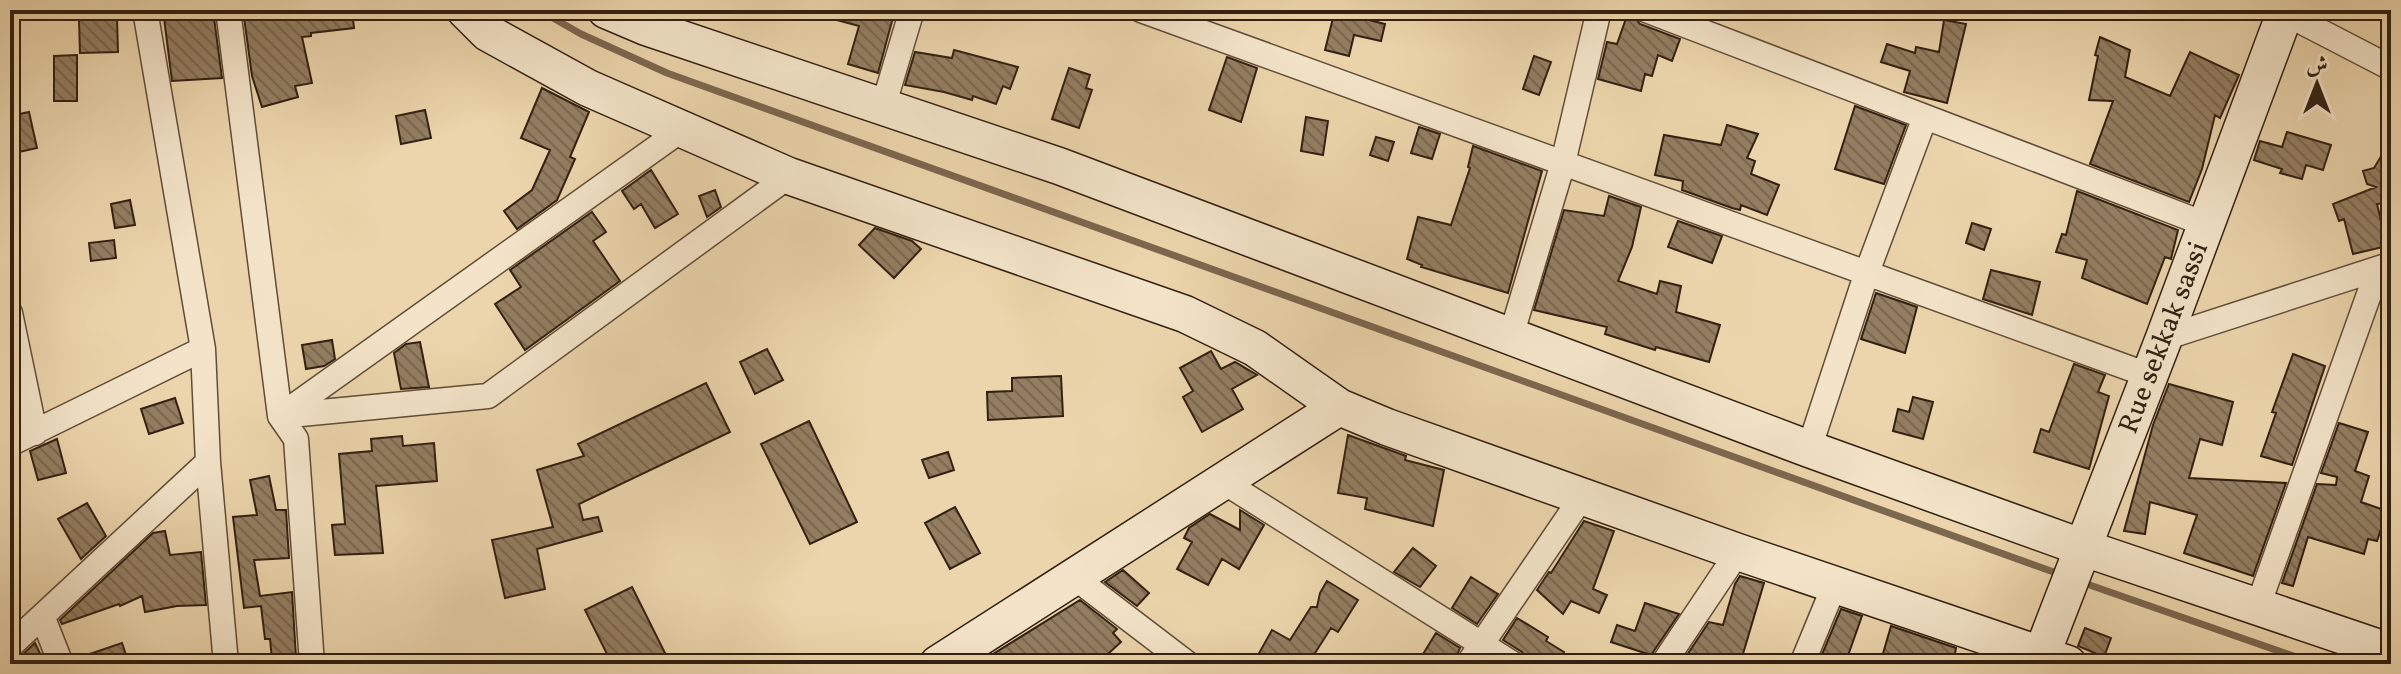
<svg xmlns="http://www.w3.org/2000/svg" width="2401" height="674" font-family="Vollkorn,Amiri,serif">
  <defs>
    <pattern id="building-back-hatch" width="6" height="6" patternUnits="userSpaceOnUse" patternTransform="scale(2)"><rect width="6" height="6" fill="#937e62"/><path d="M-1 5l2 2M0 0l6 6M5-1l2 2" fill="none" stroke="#79674f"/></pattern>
  </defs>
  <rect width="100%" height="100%" fill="#ecd5ac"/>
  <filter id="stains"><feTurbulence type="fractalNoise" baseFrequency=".0025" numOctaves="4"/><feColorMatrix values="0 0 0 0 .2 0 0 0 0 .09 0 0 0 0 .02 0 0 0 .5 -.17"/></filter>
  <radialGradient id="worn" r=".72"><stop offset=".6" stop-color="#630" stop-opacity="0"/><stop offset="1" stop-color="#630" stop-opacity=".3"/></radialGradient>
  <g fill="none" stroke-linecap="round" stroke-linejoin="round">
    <path stroke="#7c674f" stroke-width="7" d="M539 10 581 34 667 73 2062 575
      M2081 582 2316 664"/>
  </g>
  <path fill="url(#building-back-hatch)" stroke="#322012" stroke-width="2" d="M163 10H213L222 78 172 81Z
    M243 10H352L354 28 311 33V36L302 37 312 83 295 86 298 97 262 107 252 76Z
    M823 10H895L878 73 848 64 859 26 822 16Z
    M1335 10H1355L1353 16 1385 24 1381 41 1354 35 1349 56 1325 50Z
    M1629 10 1640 24 1680 39 1672 61 1658 55 1652 76 1645 74 1641 91 1598 79 1607 42 1617 44Z
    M117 19 118 52 80 53 79 20Z
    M1944 20 1966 24 1947 103 1904 92 1910 71 1881 62 1887 44 1915 53 1916 47 1939 52Z
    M2100 37 2130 50 2125 77 2170 96 2190 52 2239 75 2220 118 2215 115 2202 169 2189 202 2090 164 2113 101 2089 100 2098 56 2095 55Z
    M954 50 1018 67 1010 89 1003 86 996 104 973 96 972 100 944 92 905 85 915 52 952 58Z
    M77 55V101H54V56Z
    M1534 56 1551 62 1539 95 1523 89Z
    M1227 57 1257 68 1241 122 1209 110Z
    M1069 68 1090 75 1086 88 1092 90 1079 128 1052 119Z
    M542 88 589 112 570 157 575 159 557 200 517 229 504 211 532 190 550 150 521 138Z
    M1855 106 1906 125 1884 184 1835 169Z
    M425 110 431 138 401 144 396 116Z
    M29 112 37 148 10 154V116Z
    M1306 117 1328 121 1323 155 1301 151Z
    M1727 125 1758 134 1747 158 1755 161 1751 174 1779 185 1767 215 1741 205 1740 210 1732 208 1682 190 1683 181 1655 175 1664 135 1721 145Z
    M1419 127 1440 134 1432 159 1411 153Z
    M2287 132 2331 145 2323 170 2306 165 2302 179 2280 173 2282 169 2254 160 2260 141 2282 147Z
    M1376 137 1394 142 1388 161 1370 155Z
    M2391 140V202L2377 204 2387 246 2353 254 2344 219 2339 221 2333 204 2376 187 2367 184 2363 171 2374 168Z
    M1473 146 1542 171 1508 293 1421 267 1422 265 1407 259 1418 217 1451 225 1470 168 1468 167Z
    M651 170 678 214 655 228 641 204 634 209 622 191Z
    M715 190 721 207 707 217 699 196Z
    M2077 191 2178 230 2171 259 2165 257 2147 304 2082 278 2087 260 2056 252 2062 234 2066 235Z
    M1609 196 1641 207 1632 247 1618 281 1657 294 1660 281 1681 286 1676 312 1720 325 1709 362 1656 347 1655 350 1605 334 1607 327 1534 310 1564 210 1604 216Z
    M130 200 135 225 115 228 111 204Z
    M592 212 606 232 593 241 620 281 525 350 495 304 521 287 510 270Z
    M1678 221 1722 236 1712 263 1668 247Z
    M1972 223 1991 229 1984 250 1966 243Z
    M875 228 912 241 921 249 894 278 859 245Z
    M114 240 116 258 91 261 89 243Z
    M1991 270 2040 282 2032 315 1983 299Z
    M1876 293 1917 307 1905 353 1861 339Z
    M332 340 335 359 324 366 306 369 302 345Z
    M420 342 429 387 401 389 394 353 406 344Z
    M767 349 783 380 755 394 740 362Z
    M1211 351 1221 369 1235 362 1257 375 1232 389 1243 409 1202 432 1183 397 1193 391 1180 368Z
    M2293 354 2325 366 2292 465 2261 456 2276 413 2272 412Z
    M2074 364 2105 375 2098 392 2109 396 2089 469 2034 452 2041 429 2049 432Z
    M1061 376 1063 416 988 420 987 392 1012 391V378Z
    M706 383 730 432 579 504 583 520 598 517 602 531 537 549 545 589 505 598 492 540 553 527 537 470 584 456 578 444Z
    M2169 384 2233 402 2222 445 2200 439 2189 478 2286 483 2253 576 2184 553 2197 515 2150 502 2145 534 2124 531 2153 425Z
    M1913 397 1933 402 1923 439 1893 431 1898 409 1909 412Z
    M175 398 183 423 149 434 141 409Z
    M809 421 857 522 810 544 761 444Z
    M2339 423 2368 432 2355 471 2369 476 2361 502 2387 511 2377 541 2368 539 2364 554 2308 537 2293 586 2282 583 2317 484 2336 485 2337 477 2321 473Z
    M1348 435 1406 456 1405 460 1444 470 1433 526 1365 509 1367 498 1338 493Z
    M402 436 403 446 434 443 437 481 376 486 383 553 335 555 332 525 345 524 339 454 372 451 371 439Z
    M57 439 66 473 38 480 30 451Z
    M948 452 954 470 929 478 922 460Z
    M269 476 276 510H286L289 558 254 560 260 596 292 592 296 658 272 660 270 639H265L261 606 244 608 233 517 257 515 250 480Z
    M87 503 106 536 81 559 58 519Z
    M955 507 980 553 950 569 925 523Z
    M1240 510 1264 525 1239 569 1222 559 1208 585 1177 569 1192 542 1184 538 1189 528 1210 514 1240 530Z
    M1584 521 1614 531 1593 589 1607 595 1599 613 1571 601 1563 614 1537 590 1549 572 1551 573Z
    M165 531 170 555 201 552 206 605 177 606 145 612 142 596 120 606 119 604 62 624 60 620 153 533Z
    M1413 548 1436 566 1420 587 1394 572Z
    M1123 570 1149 593 1137 606 1105 582Z
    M1740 576 1764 583 1740 664H1681L1709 622 1723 625 1735 584Z
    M1471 577 1498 594 1477 624 1452 608Z
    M1327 581 1358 600 1338 632 1331 628 1308 664H1253L1272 630 1290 640 1311 607H1317L1320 593Z
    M632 587 666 655 648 664H612L585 610Z
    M1080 600 1117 629 1113 633 1121 642 1097 664H977Z
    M1645 603 1679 614 1651 655 1611 642 1617 625 1635 631Z
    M1841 609 1862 616 1845 664H1818Z
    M1517 618 1548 637 1546 641 1564 652 1557 664H1528L1522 652 1503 640Z
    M1891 626 1956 648 1953 664 1913 658 1911 664H1880Z
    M2085 628 2111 638 2104 657 2078 646Z
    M1436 633 1460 648 1453 664H1417Z
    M35 643 45 664H10V661L20 657Z
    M122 643 129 664H76L75 659Z"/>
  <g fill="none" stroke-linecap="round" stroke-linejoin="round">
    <g stroke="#604d38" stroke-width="27">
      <path id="street" d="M145 10 203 349 208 462 226 664
        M228 10 280 416 488 396 789 176
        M1141 10 2148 375
        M1646 10 2205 224
        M2279 10 2391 68
        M883 107 912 10
        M10 313 35 433
        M1511 336 1563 163 1599 10
        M2164 338 2389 265
        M10 444 203 349
        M1809 449 1866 275 1925 117
        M1224 482 1513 664
        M1074 577 1188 664
        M2258 606 2378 269
        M43 618 61 664
        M10 646 208 462
        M312 664 296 439 280 416 684 128
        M1468 664 1582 497
        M1663 664 1738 552
        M1802 664 1835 584"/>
    </g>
    <g stroke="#322012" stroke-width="39">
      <path id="secondary" d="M465 10 488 33 588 88 789 176 1185 314 1255 348 1339 407 1387 427 1738 552 2068 664
        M606 10 646 27 1059 166 1809 449 2081 547 2391 652
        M938 664 1339 407
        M2038 664 2164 338 2286 10"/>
    </g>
    <use href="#street" stroke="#f3e4c9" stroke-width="24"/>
    <use href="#secondary" stroke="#f3e4c9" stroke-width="36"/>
  </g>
  <g text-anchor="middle" stroke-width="7" stroke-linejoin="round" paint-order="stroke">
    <g font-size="28" fill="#322012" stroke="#f3e4c9">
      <text transform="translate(2162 337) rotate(-69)" y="10">Rue sekkak sassi</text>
    </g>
  </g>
  <rect width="2401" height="674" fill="none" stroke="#ecd5ac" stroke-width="40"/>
  <rect x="12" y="12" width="2377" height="650" fill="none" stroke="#322012" stroke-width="4"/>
  <rect x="20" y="20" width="2361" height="634" fill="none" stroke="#322012" stroke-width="2"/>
  <g transform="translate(2317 84)" stroke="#f3e4c9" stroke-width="6" paint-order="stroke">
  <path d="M0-6L14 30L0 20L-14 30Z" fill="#322012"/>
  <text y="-12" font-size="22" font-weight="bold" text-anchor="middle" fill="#322012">ش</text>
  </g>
  <rect width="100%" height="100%" filter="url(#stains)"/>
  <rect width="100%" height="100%" fill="url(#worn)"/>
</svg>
